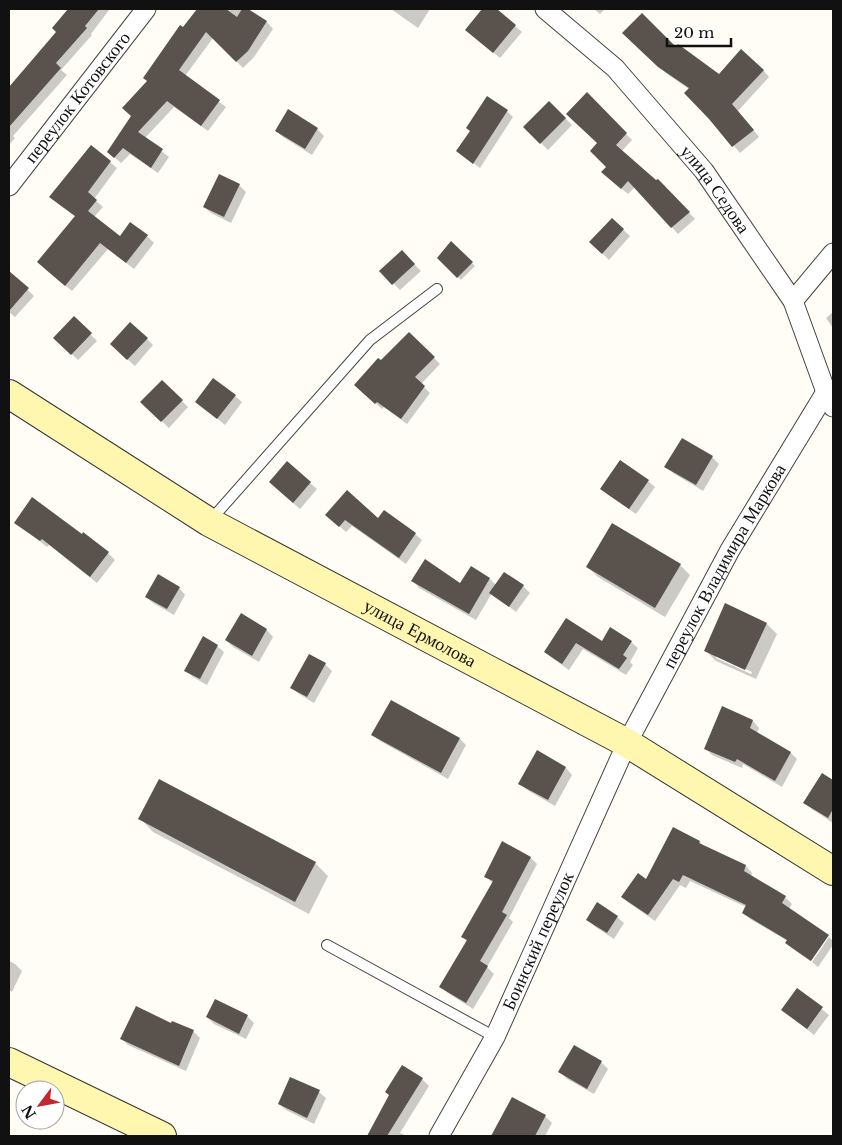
<svg xmlns="http://www.w3.org/2000/svg" width="842" height="1145" font-family="'Libre Baskerville',serif">
  <rect width="100%" height="100%" fill="#fffdf5"/>
  <path fill="#0003" fill-rule="evenodd" d="M70 9 109 10 91 34 92 35 61 70 67 75 13 136 15 138 9 145V89L58 32 54 28Z
    M198 9H249L248 10 267 22 273 29 254 57 243 68 213 38 185 76 226 107 208 131 174 107 145 138 169 157 158 173 130 154 121 163 108 152 132 116 149 81Z
    M391 9H430L418 28Z
    M484 9H495L522 32 500 58 467 30Z
    M594 9H605L600 14Z
    M624 33 676 48 719 75 763 70 769 77 738 111 759 137 740 153 710 118 690 90 666 73Z
    M587 94 632 140 621 152 656 182 658 180 695 219 678 234 635 187 628 194 609 178 608 167 599 143Z
    M549 102 572 125 548 150 525 127Z
    M288 111 317 129 324 136 312 155 283 137 277 131Z
    M507 111 513 117 480 168 457 151Z
    M110 162 117 168 94 199 103 207 94 217 120 237 147 236 154 243 134 269 108 249 72 291 45 269 76 217 57 203Z
    M239 185 246 192 231 223 211 213 204 207Z
    M612 219 630 236 609 260 598 249Z
    M451 243 475 266 461 280 439 258Z
    M402 252 421 271 400 290 381 271Z
    M11 274 34 296 15 317 9 312V277Z
    M833 312V328L826 318Z
    M74 318 97 341 78 360 55 338Z
    M409 333 440 364 421 384 430 393 407 424 384 407 382 409 362 391 381 362Z
    M147 339 153 345 135 366 118 351Z
    M162 381 188 407 169 428 142 402Z
    M235 396 242 402 225 425 197 402Z
    M712 457 719 464 703 491 673 473 666 466Z
    M648 481 655 487 636 514 608 495 602 488Z
    M310 483 317 489 300 509 277 489Z
    M327 515 378 520 415 534 422 540 406 564 352 526 346 532Z
    M15 522 83 536 108 553 115 560 97 583 49 545 47 547Z
    M680 565 690 575 665 617 598 577 588 567Z
    M471 568 490 579 496 585 523 586 530 593 516 612 492 593 476 620 419 588 413 581 461 584Z
    M179 588 185 595 174 615 153 603 146 597Z
    M241 615 267 630 273 637 259 662 233 647 226 640Z
    M567 619 602 643 631 642 638 648 630 662 633 665 626 675 583 649 569 670 552 658 545 652Z
    M767 624 777 634 756 679 716 661 706 651ZM716 655 752 672 751 674 716 658Z
    M217 646 224 652 207 685 193 677 186 670Z
    M325 664 332 671 314 703 299 694 292 688Z
    M723 708 753 721 759 728 757 733 791 753 797 759 782 787 743 764 742 768 712 755 705 748Z
    M373 735 460 739 466 745 448 779 380 741Z
    M537 752 566 768 572 775 555 806 527 790 520 784Z
    M822 775 833 782V823L812 809 805 803Z
    M140 818 315 863 328 876 309 914 153 832Z
    M673 828 700 842 705 848 746 866 752 873 751 877 785 897 792 904 789 909 827 935 810 961 793 949 787 943 788 941 750 919 743 913 746 907 690 881 686 888 680 885 655 921 629 903 623 897 646 881Z
    M503 843 531 858 537 864 509 918 513 922 487 967 494 974 473 1009 448 993 441 987 468 942 463 937 493 884 486 876Z
    M617 917 624 923 614 939 594 926 588 919Z
    M829 937 833 941V945L818 967 812 962Z
    M9 961 15 964 22 971 12 992 9 990Z
    M798 990 829 1015 814 1035 783 1010Z
    M247 1016 254 1023 246 1039 214 1024 207 1017Z
    M193 1031 200 1038 186 1071 128 1045 122 1039Z
    M574 1047 601 1062 608 1069 594 1094 567 1079 560 1072Z
    M422 1079 429 1086 400 1133 405 1135 369 1136Z
    M319 1092 326 1098 314 1124 286 1110 279 1104Z
    M513 1099 545 1116 552 1123 545 1136H492Z"/>
  <path fill="#5a524d" d="M68 9H99L85 26 87 28 56 63 61 68 9 127V87L56 32 52 28Z
    M197 9H226L237 17 242 9H248L267 21 248 51 236 62 206 32 179 70 220 100 201 126 167 101 138 132 163 149 151 168 123 148 114 158 107 152 131 116 122 108 147 81 143 78 180 25 183 27Z
    M482 9H497L516 25 493 53 465 30Z
    M642 13 676 47 678 44 719 74 741 49 764 70 732 104 754 130 732 147 709 119 684 93 689 88 658 67 622 33Z
    M587 92 627 133 616 145 656 180 658 179 690 212 671 228 628 181 621 189 601 172 606 167 590 151 597 143 566 114Z
    M487 96 508 110 473 164 456 151 470 131 466 128Z
    M549 101 566 118 540 144 523 127Z
    M288 109 318 128 305 149 275 131Z
    M91 145 111 161 88 192 97 200 88 211 120 236 130 222 148 235 126 263 100 243 65 286 37 262 75 216 49 197Z
    M219 174 240 184 224 217 203 207Z
    M612 218 624 229 602 254 589 242Z
    M451 241 473 262 457 278 437 258Z
    M402 250 415 264 392 285 379 271Z
    M9 271 29 288 9 311Z
    M74 316 92 333 71 355 53 338Z
    M130 322 148 338 127 360 110 344Z
    M409 332 435 357 415 377 425 386 401 419 377 402 375 404 354 385 378 358 381 360Z
    M213 378 236 395 217 419 195 402Z
    M162 380 183 400 161 422 140 402Z
    M682 438 713 456 696 485 664 467Z
    M620 460 649 480 629 509 600 489Z
    M287 461 311 482 293 503 269 482Z
    M347 490 378 518 384 510 416 533 399 558 345 520 339 527 325 515Z
    M32 497 82 534 83 532 109 552 90 577 42 539 40 541 14 523Z
    M612 523 681 564 655 608 586 567Z
    M425 559 460 583 471 566 490 578 469 614 411 581Z
    M504 572 524 585 509 607 489 593Z
    M158 574 180 587 167 609 145 597Z
    M725 603 767 623 745 670 704 651Z
    M241 613 267 629 252 656 225 640Z
    M566 618 602 641 610 627 632 641 623 655 627 658 619 669 576 643 562 664 544 652Z
    M203 636 218 645 200 679 184 671Z
    M309 654 326 663 307 697 290 688Z
    M391 700 460 738 441 773 371 735Z
    M722 706 753 720 750 728 791 752 775 781 737 759 735 762 704 749Z
    M537 750 566 767 548 800 518 784Z
    M822 773 833 780V809L828 818 803 803Z
    M159 779 316 862 295 902 138 819Z
    M673 827 700 841 699 843 746 865 744 871 786 896 782 903 829 935 811 961 785 943 787 940 742 913 746 905 683 875 679 882 673 879 648 915 621 897 638 873 646 879Z
    M502 841 531 857 502 912 507 915 480 961 488 966 466 1003 439 987 467 940 461 937 493 881 484 877Z
    M597 902 618 916 607 933 586 920Z
    M797 988 823 1007 807 1029 781 1010Z
    M215 999 248 1015 239 1034 206 1017Z
    M136 1006 171 1023 172 1021 194 1030 179 1066 120 1039Z
    M574 1045 602 1061 587 1089 558 1072Z
    M402 1065 423 1078 387 1136H367L389 1095 385 1092Z
    M290 1077 320 1090 307 1118 278 1104Z
    M512 1097 546 1115 535 1136H491Z"/>
  <g fill="none" stroke-linecap="round" stroke-linejoin="round">
    <g stroke="#444" stroke-width="12">
      <path id="lane" d="M209 522 370 340 437 289
        M327 945 495 1037"/>
    </g>
    <g stroke="#444" stroke-width="21">
      <g id="street">
        <path id="s1" d="M545 9 615 68 704 171 793 301 826 392 833 407"/>
        <path id="s2" d="M9 186 146 9"/>
        <path d="M793 301 833 253"/>
        <path id="s3" d="M439 1136 495 1037 627 743 730 550 826 392"/>
      </g>
    </g>
    <g stroke="#333" stroke-width="30">
      <g id="secondary">
        <path id="s4" d="M9 394 209 522 627 743 833 871"/>
        <path d="M9 1062 162 1136"/>
      </g>
    </g>
    <use href="#lane" stroke="#fff" stroke-width="10"/>
    <use href="#street" stroke="#fff" stroke-width="19"/>
    <use href="#secondary" stroke="#fff6b0" stroke-width="28"/>
  </g>
  <g text-anchor="middle" stroke-width="5" stroke-linejoin="round" paint-order="stroke">
    <g font-size="18" fill="#111" stroke="#fff">
      <text dy="6" stroke="none"><textPath href="#s2" startOffset="112">переулок Котовского</textPath></text>
      <text dy="6" stroke="none"><textPath href="#s1" startOffset="249">улица Седова</textPath></text>
      <text dy="6" stroke="none"><textPath href="#s3" startOffset="638">переулок Владимира Маркова</textPath></text>
      <text dy="6" stroke="none"><textPath href="#s4" startOffset="476">улица Ермолова</textPath></text>
      <text dy="6" stroke="none"><textPath href="#s3" startOffset="219">Боинский переулок</textPath></text>
    </g>
  </g>
  <rect width="842" height="1145" fill="none" stroke="#111111" stroke-width="20"/>
  <g transform="translate(40 1105) rotate(238)"><circle r="24" fill="#ffffff" stroke="#a0a0a0"/>
  <path d="M0-4L9 19L0 12L-9 19Z" fill="#c4262e"/>
  <text y="-8" font-size="14" font-weight="bold" text-anchor="middle" fill="#111111">N</text>
  </g>
  <path d="M667 38v8h64v-8" fill="none" stroke="#111111" stroke-width="2.5"/>
  <text x="674" y="38" font-size="15" fill="#111111" stroke="#ffffff" stroke-width="4" paint-order="stroke">20 m</text>
</svg>
